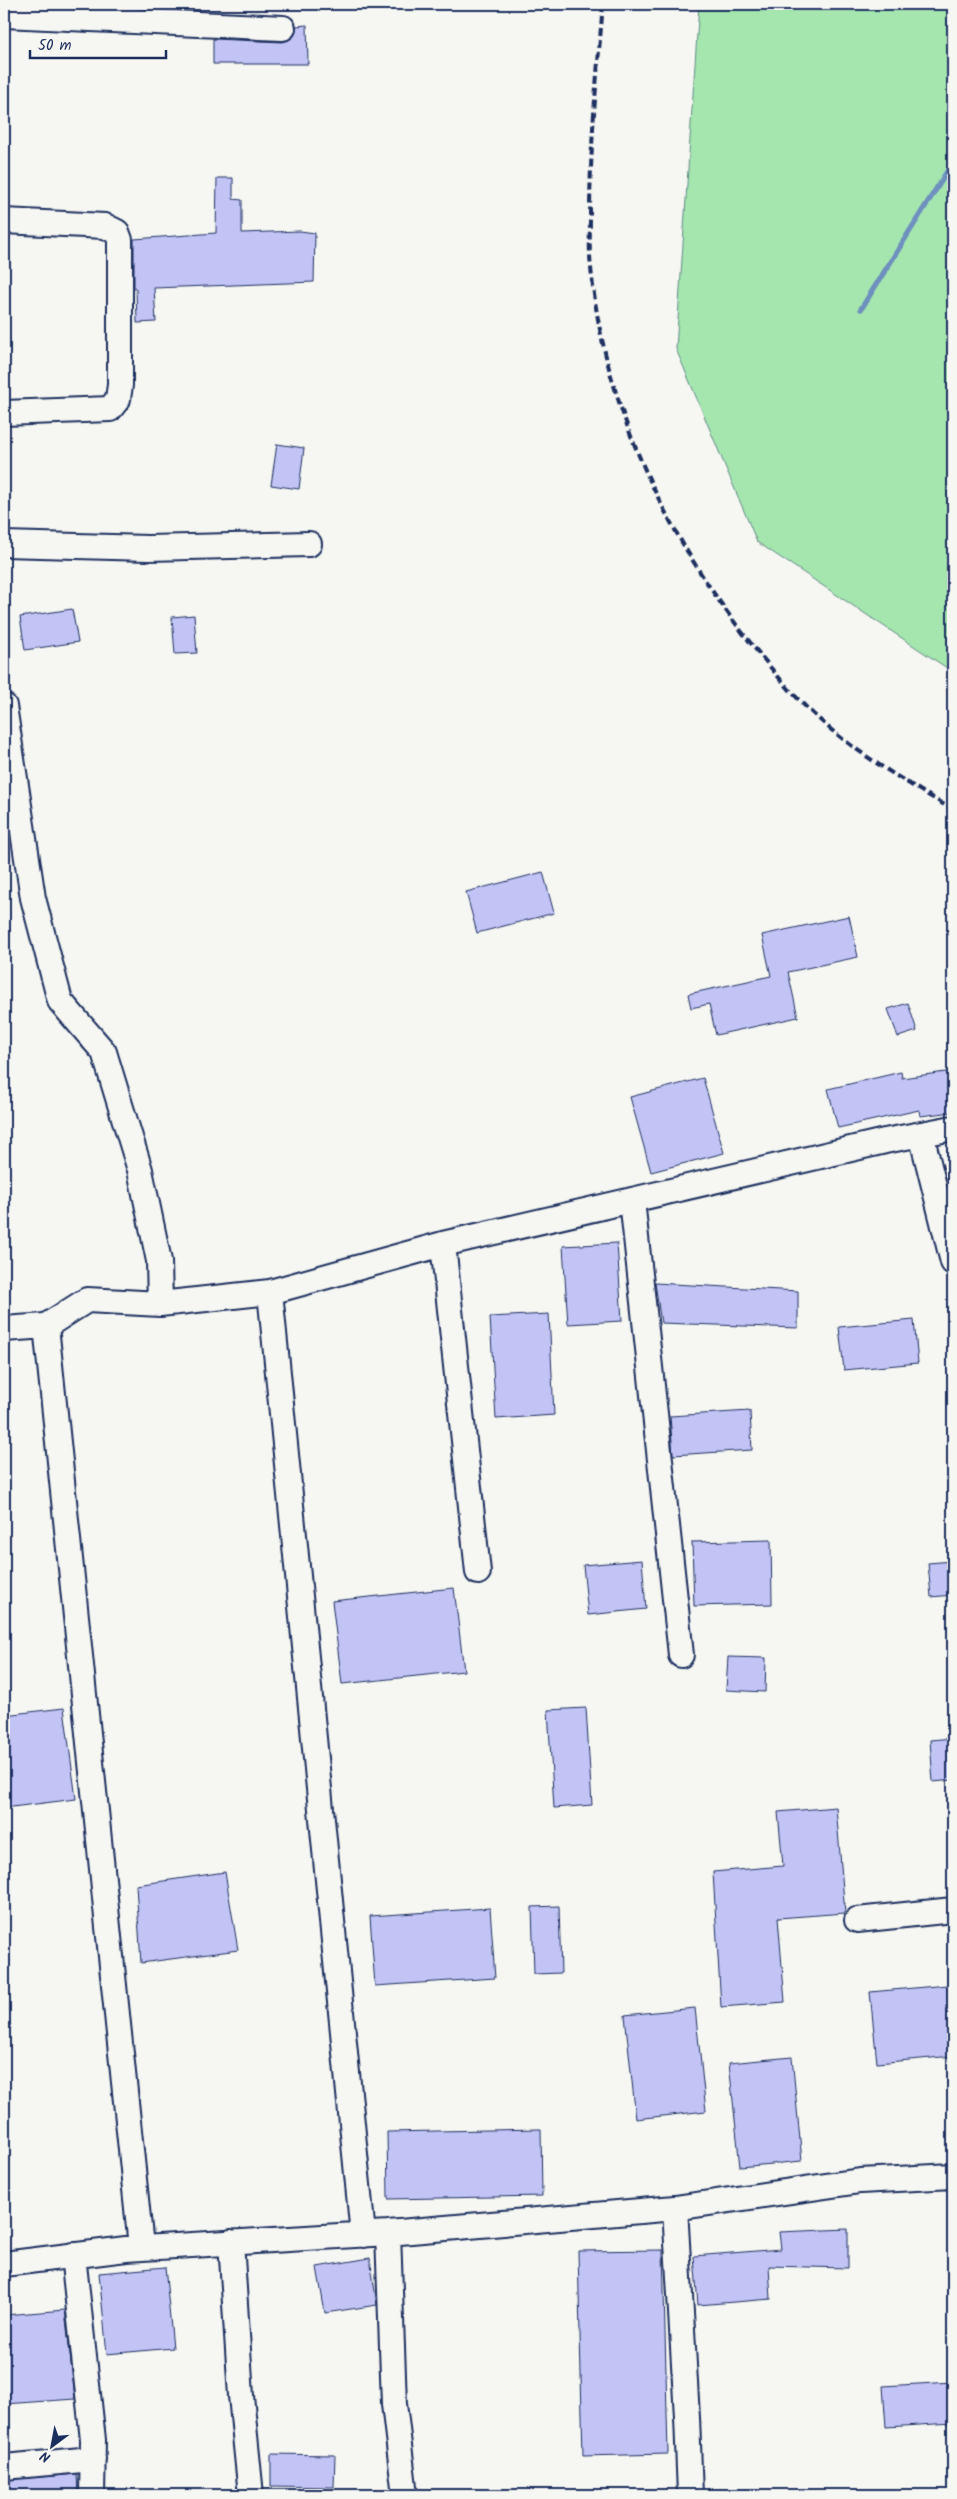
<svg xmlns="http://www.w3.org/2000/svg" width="957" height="2499" font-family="Kalam,sans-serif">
  <rect width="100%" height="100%" fill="#f6f6f2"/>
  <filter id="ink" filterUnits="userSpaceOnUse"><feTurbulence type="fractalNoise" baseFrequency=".02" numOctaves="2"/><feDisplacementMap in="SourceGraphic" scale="10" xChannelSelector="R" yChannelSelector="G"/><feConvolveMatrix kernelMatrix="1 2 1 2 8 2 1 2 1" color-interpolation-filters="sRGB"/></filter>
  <g filter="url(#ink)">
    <path fill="#a5e6af" stroke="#608a86" d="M699 4H953V672L757 542 676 349Z"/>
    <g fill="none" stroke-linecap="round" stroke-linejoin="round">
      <path stroke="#6d90be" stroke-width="5.5" d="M861 309 953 162"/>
    </g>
    <path fill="#c2c4f6" stroke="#1b2f5e" d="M307 25 308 64H213V39L283 42 294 36 296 26Z
      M217 178H233V199L242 200V233L300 231 315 233 314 282 154 288 156 322 137 323 136 289H134V239L216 233Z
      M277 444 304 448 299 489 271 485Z
      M72 609 78 642 25 650 20 617Z
      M194 615 197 653 175 654 172 617Z
      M543 872 554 913 477 933 466 892Z
      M849 916 858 957 788 972 798 1017 716 1035 709 1004 691 1008 688 994 771 976 762 935Z
      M908 1003 917 1031 898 1037 888 1009Z
      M953 1071V1112L920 1116 919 1110 838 1128 828 1089 901 1072 902 1078Z
      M703 1078 724 1153 651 1172 630 1097Z
      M617 1243 622 1321 568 1324 563 1246Z
      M655 1283 798 1291V1328L661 1323Z
      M549 1314 554 1415 496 1419 490 1317Z
      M914 1320 918 1363 844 1370 839 1327Z
      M750 1411 752 1450 673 1455 670 1416Z
      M771 1540 772 1604 694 1606 692 1542Z
      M642 1560 646 1609 588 1615 583 1565Z
      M953 1561V1595L931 1597 928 1563Z
      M454 1588 464 1671 342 1684 332 1601Z
      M728 1657 766 1658 765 1692 726 1690Z
      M64 1708 76 1799 4 1808V1715Z
      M586 1708 592 1805 554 1808 548 1710Z
      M953 1738V1780L933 1782 930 1740Z
      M836 1807 845 1913 778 1918 785 2002 721 2007 713 1872 783 1866 778 1812Z
      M225 1872 238 1950 141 1963 136 1885Z
      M559 1906 561 1973 534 1974 532 1907Z
      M490 1908 495 1978 375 1986 370 1916Z
      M947 1985 953 2056 877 2063 870 1992Z
      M695 2008 706 2111 636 2119 625 2015Z
      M792 2057 802 2161 740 2167 729 2063Z
      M541 2129 542 2196 388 2199 387 2132Z
      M848 2229V2268L769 2266 771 2299 698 2305 694 2256 781 2249 779 2232Z
      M663 2250 668 2454 583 2456 578 2251Z
      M370 2258 377 2305 325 2313 317 2267Z
      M165 2267 173 2348 107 2354 99 2273Z
      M65 2310 75 2399 4 2404V2315Z
      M953 2382V2423L886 2427 883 2386Z
      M271 2454 335 2455 334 2487 271 2486Z
      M77 2474 78 2495H4V2480Z"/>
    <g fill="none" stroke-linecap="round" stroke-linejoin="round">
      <g stroke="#1b2f5e" stroke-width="28">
        <path id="minor" d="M4 15 283 28
          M4 221 105 226 117 232 120 240V385L118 399 110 409 4 413
          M4 544 148 548 309 544
          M4 706 33 898 60 1001 104 1052 140 1170 159 1261 160 1304 87 1300 46 1326C76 1633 107 1940 141 2247
          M921 1134 953 1262
          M632 1200 681 1655
          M443 1244 478 1572
          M270 1292 443 1244 885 1141 953 1128
          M160 1304 270 1292 363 2235
          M4 1329 46 1326
          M857 1920 953 1910
          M675 2208 687 2417 690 2495
          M388 2233 394 2404 405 2495
          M231 2242 241 2396 251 2495
          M73 2255 93 2440 92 2495
          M4 2264 126 2249 388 2233 675 2208 860 2181 953 2176
          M4 2467 93 2459"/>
      </g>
      <use href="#minor" stroke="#f6f6f2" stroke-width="24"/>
      <path stroke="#1b2f5e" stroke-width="4" stroke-dasharray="8 4" stroke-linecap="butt" d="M603 4C597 75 590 145 590 216 590 234 589 251 591 268 604 411 672 549 762 657 780 679 799 702 820 720 860 756 908 783 953 810"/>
    </g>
  </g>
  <rect width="957" height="2499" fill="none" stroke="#f6f6f2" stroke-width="20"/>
  <rect x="10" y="10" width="937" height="2479" fill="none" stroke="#1b2f5e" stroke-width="2" filter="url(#ink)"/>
  <g transform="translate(52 2446) rotate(212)" stroke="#f6f6f2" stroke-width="4" paint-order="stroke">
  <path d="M0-4L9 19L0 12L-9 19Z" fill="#1b2f5e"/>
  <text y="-8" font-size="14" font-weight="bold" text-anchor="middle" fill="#1b2f5e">N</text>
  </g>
  <path d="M30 50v8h136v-8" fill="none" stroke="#1b2f5e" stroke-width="2.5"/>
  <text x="38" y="50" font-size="15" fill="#1b2f5e" stroke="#f6f6f2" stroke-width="4" paint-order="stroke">50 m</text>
</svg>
